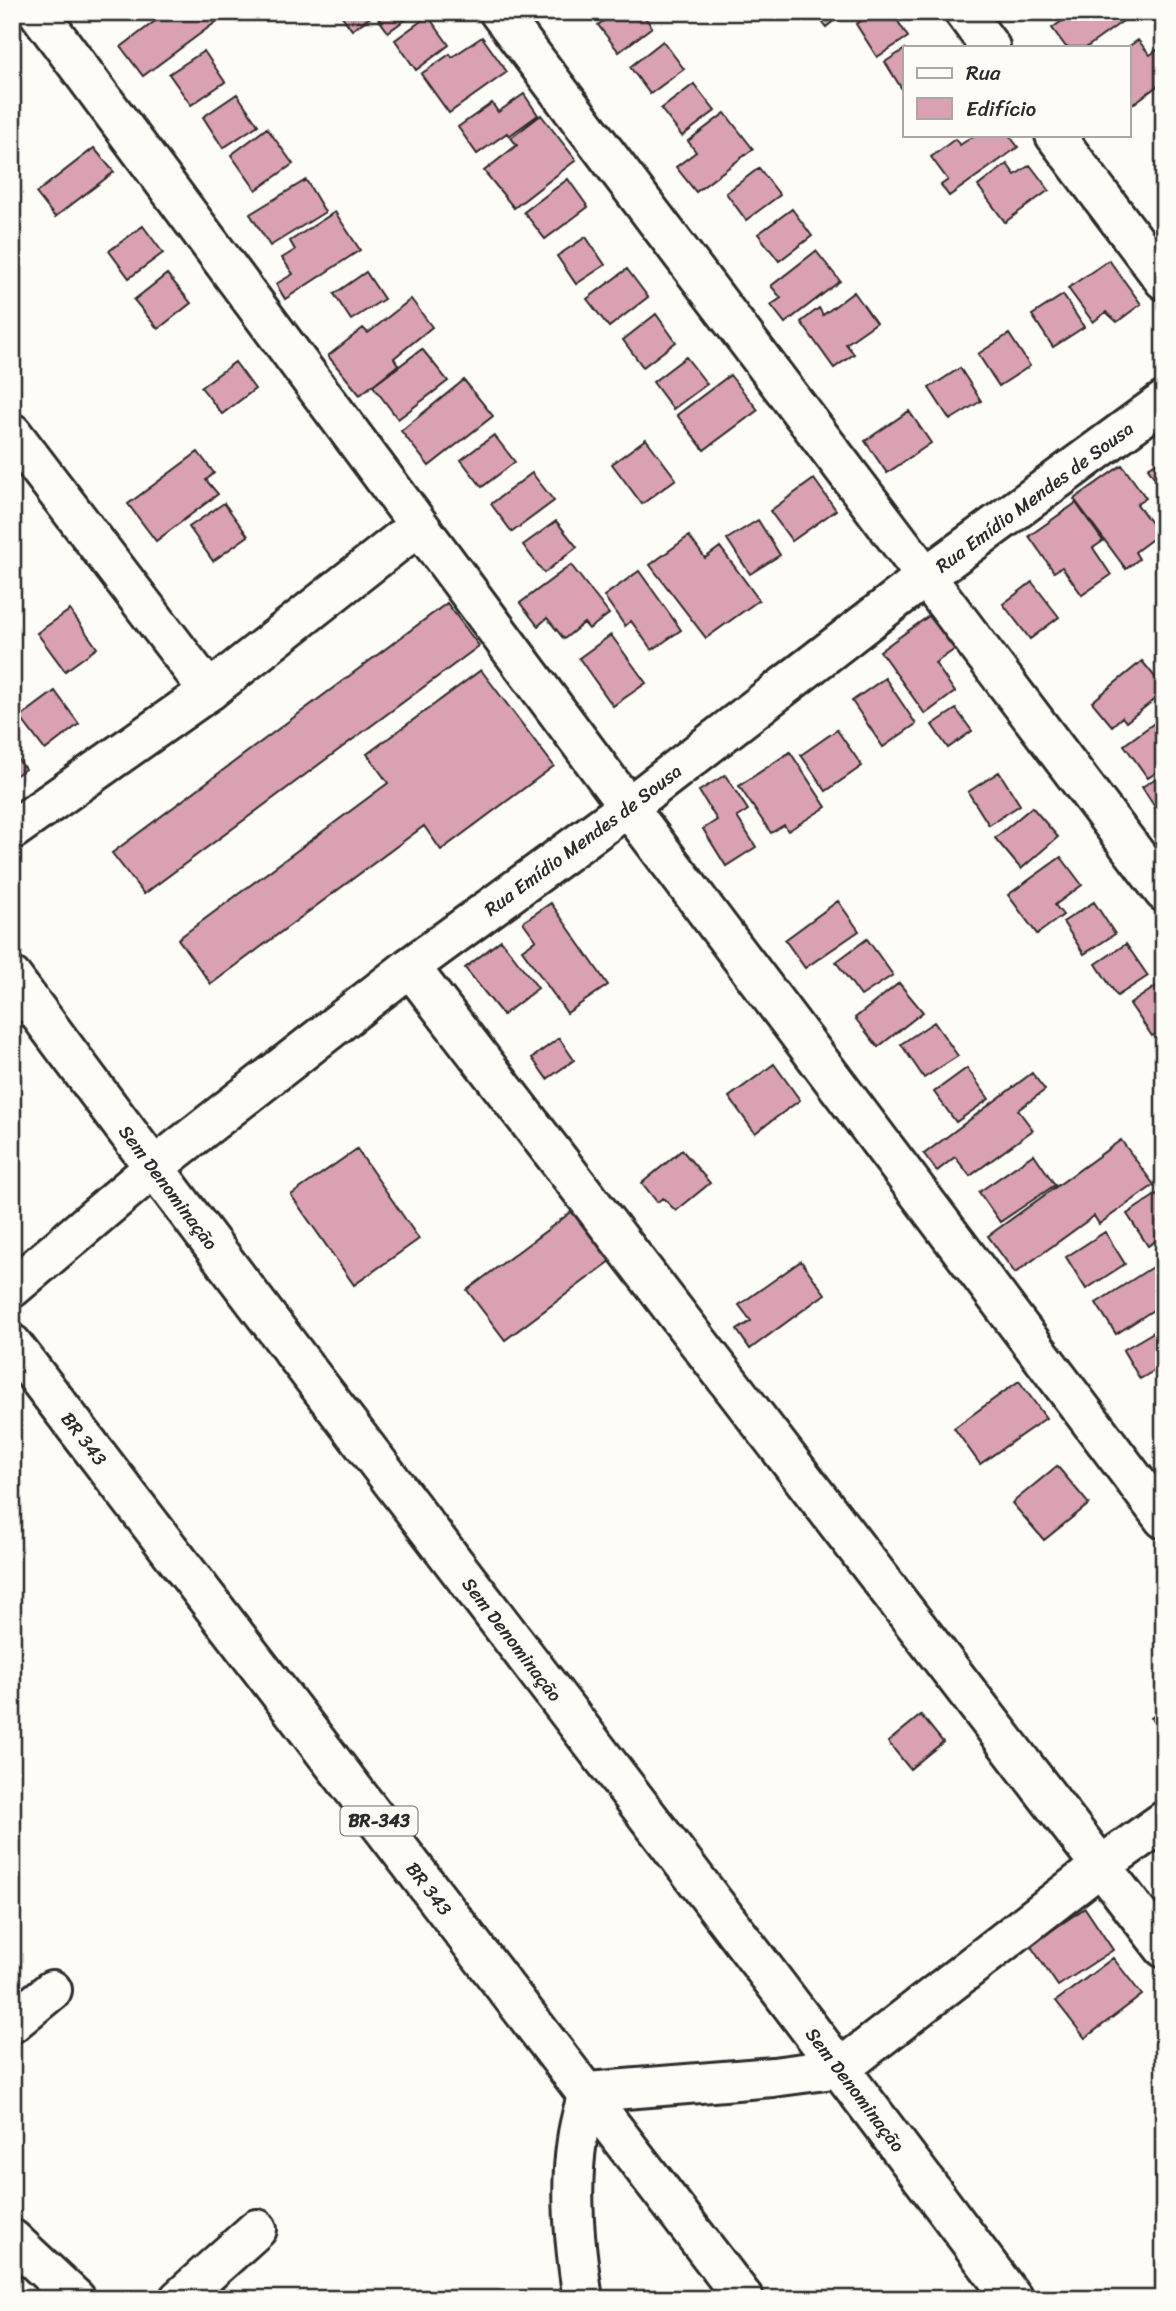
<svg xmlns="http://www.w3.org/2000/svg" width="1176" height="2311" font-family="Sriracha,sans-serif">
  <rect width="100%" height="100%" fill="#fdfcf7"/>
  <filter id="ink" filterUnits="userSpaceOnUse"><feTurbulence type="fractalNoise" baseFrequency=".0143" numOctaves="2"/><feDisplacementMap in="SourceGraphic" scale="14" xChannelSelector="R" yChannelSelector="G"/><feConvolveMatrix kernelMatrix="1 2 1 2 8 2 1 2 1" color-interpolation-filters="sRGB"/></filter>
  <g filter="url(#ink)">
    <path fill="#daa1b2" stroke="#2b2b2b" stroke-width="2" d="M167 12H209L216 22 143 76 121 47Z
      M339 12H416L388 32 375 14 352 30Z
      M615 12H641L652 27 619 52 598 25Z
      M815 12H845L826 27Z
      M875 12H892L908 37 877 57 856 24Z
      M1075 12H1117L1123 21 1087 47H1066L1052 28Z
      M428 16 449 45 416 70 395 40Z
      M482 37 507 72 449 113 421 74 450 54 452 57Z
      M1138 40 1150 55 1164 45V81L1129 107 1128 47Z
      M663 41 684 69 650 94 630 67Z
      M905 49V94L885 62Z
      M204 51 225 82 191 105 169 74Z
      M694 84 715 111 682 136 661 109Z
      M237 94 258 125 223 148 203 117Z
      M524 94 538 115 509 136 507 133 477 154 458 127 492 103 498 112Z
      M725 113 753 149 696 192 676 167 696 152 688 141Z
      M541 115 576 160 514 208 484 171 517 145 511 138Z
      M267 128 293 164 256 190 231 155Z
      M975 135H1009L1018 147 949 196 941 185 948 180 931 157 955 139 960 145Z
      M94 148 114 172 55 217 36 193Z
      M1007 164 1015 175 1030 165 1049 190 1005 222 978 186Z
      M759 168 780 195 746 220 726 193Z
      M568 179 588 207 545 239 524 212Z
      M306 180 325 212 270 246 250 214Z
      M792 209 812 236 779 261 758 234Z
      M335 212 360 250 285 299 276 284 293 274 282 258 295 250 290 241Z
      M143 226 163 253 129 278 109 251Z
      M586 237 605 265 576 284 557 256Z
      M816 251 840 281 785 323 771 305 781 298 771 286Z
      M1109 260 1141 304 1117 322 1106 312 1093 322 1068 288Z
      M627 269 648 297 609 327 587 299Z
      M366 272 384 299 351 320 334 294Z
      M167 274 191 303 158 329 134 300Z
      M854 292 876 323 846 344 854 354 834 368 801 322 819 308 823 315Z
      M1063 295 1084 327 1053 347 1032 315Z
      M411 299 432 327 394 358 398 365 360 395 328 356 363 328 368 333Z
      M656 314 676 342 643 367 623 340Z
      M1009 334 1030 366 999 386 978 354Z
      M422 349 448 381 398 419 373 386Z
      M686 357 707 384 673 409 653 382Z
      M235 362 255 389 222 414 201 387Z
      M960 368 981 401 950 420 929 388Z
      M730 375 758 410 704 450 677 415Z
      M464 380 493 416 429 466 401 431Z
      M909 411 931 443 887 473 865 441Z
      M494 435 515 462 482 487 461 460Z
      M646 439 676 479 642 504 612 464Z
      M198 452 214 473 206 480 218 494 156 541 128 504Z
      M1164 458V492L1148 468Z
      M1122 465 1146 498 1137 504 1159 534 1135 552 1139 559 1126 569 1074 499Z
      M532 473 554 501 512 532 491 504Z
      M814 479 836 510 792 541 770 511Z
      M224 503 248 536 213 561 189 527Z
      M1076 503 1103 541 1093 548 1111 575 1082 595 1062 567 1054 572 1029 536Z
      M758 520 780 555 750 574 727 539Z
      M556 521 577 547 544 573 523 545Z
      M689 536 705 558 720 547 759 600 706 638 650 565Z
      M571 565 609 614 589 629 584 623 564 639 547 618 538 626 520 603Z
      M639 571 681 630 652 650 631 621 625 626 604 596Z
      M1032 582 1059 617 1030 639 1003 604Z
      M447 603 479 646 144 894 112 853Z
      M70 610 97 648 65 671 37 633Z
      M933 613 958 647 935 663 955 692 925 714 880 651Z
      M611 635 646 683 613 706 579 658Z
      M1142 661 1164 688V692L1126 722 1122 717 1112 726 1092 702Z
      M481 670 554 766 441 850 424 826 211 984 178 939 388 783 367 754Z
      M885 678 916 724 883 747 852 701Z
      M55 691 79 724 45 750 20 717Z
      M956 709 972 731 948 748 932 725Z
      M1164 716V767L1148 778 1124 745Z
      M837 730 862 766 826 791 801 755Z
      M12 751 25 769 12 778Z
      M790 752 826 807 788 831 784 825 771 833 739 786Z
      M999 772 1020 805 989 825 968 792Z
      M1164 773V821L1142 787Z
      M725 775 748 810 737 817 756 847 726 866 703 829 717 820 699 791Z
      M1032 807 1058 837 1021 869 995 838Z
      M1061 857 1082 885 1055 905 1063 915 1037 934 1008 895Z
      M838 901 859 931 805 968 785 940Z
      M1094 902 1115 934 1084 954 1063 922Z
      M551 903 608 985 567 1013 522 950 536 940 523 922Z
      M867 939 893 975 861 996 836 962Z
      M501 940 538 988 503 1015 465 968Z
      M1126 944 1148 976 1117 996 1096 964Z
      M1164 981V1029L1152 1036 1130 1004Z
      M899 983 923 1012 878 1047 855 1018Z
      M934 1022 958 1056 924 1078 901 1044Z
      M559 1038 574 1060 547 1079 532 1058Z
      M774 1064 800 1100 755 1133 729 1097Z
      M967 1068 989 1099 956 1122 934 1092Z
      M1032 1073 1045 1090 1018 1110 1033 1130 970 1176 955 1157 937 1171 924 1154Z
      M1121 1140 1154 1185 1099 1224 1094 1216 1015 1273 988 1236Z
      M357 1149 419 1239 354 1285 291 1195Z
      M682 1150 710 1183 676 1211 663 1198 657 1202 642 1183Z
      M1034 1154 1055 1185 1000 1222 979 1192Z
      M1157 1194 1164 1203V1235L1148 1246 1127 1214Z
      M574 1210 612 1260 505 1340 467 1290Z
      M1105 1232 1125 1264 1086 1289 1066 1257Z
      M801 1261 825 1294 750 1349 737 1330 751 1321 739 1305Z
      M1157 1264 1164 1274V1303L1116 1334 1096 1303Z
      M1164 1326V1365L1140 1379 1123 1350Z
      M1019 1381 1046 1418 980 1464 954 1428Z
      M1057 1466 1089 1504 1044 1540 1012 1503Z
      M1164 1709V1735L1151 1718Z
      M921 1715 943 1742 910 1769 888 1742Z
      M1085 1908 1113 1950 1058 1986 1030 1945Z
      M1113 1958 1142 1995 1085 2038 1056 2001Z"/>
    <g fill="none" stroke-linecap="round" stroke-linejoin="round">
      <g stroke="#2b2b2b" stroke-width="44">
        <g id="street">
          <path d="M38 12 628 807 1164 1519"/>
          <path d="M499 12 1164 892"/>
          <path d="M964 12 990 47"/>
          <path d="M1055 135 1164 280"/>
          <path d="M12 433 209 691"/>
          <path d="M12 830 209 691 418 526"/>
          <path d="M410 967 1164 1948"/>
          <path id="s1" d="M12 977C341 1422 683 1856 1013 2299"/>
          <path id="s2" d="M12 1288 153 1168 410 967 628 807 925 577 1164 401"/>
          <path d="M12 2023 52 1990"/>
          <path d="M12 2239 76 2299"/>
          <path d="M179 2299 257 2229"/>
          <path d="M583 2299C575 2247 569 2193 577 2140 579 2124 584 2108 588 2092L773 2077 841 2068 1102 1865 1164 1821"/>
        </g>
      </g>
      <g stroke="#2b2b2b" stroke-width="44">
        <g id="primary">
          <path id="s3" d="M12 1344 744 2299"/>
        </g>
      </g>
      <use href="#street" stroke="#fdfcf7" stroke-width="38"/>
      <use href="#primary" stroke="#fdfcf7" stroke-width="38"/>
    </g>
  </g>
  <g text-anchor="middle" stroke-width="6" stroke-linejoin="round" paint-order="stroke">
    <rect fill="#fdfcf7" stroke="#6a6a68" stroke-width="2" x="340.5" y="1806.5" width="77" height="29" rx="5"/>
    <g font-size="18" font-weight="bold" fill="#2b2b2b">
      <text x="379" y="1827">BR-343</text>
    </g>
    <g font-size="19" fill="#2b2b2b" stroke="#fdfcf7">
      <text dy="7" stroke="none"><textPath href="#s2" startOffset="1293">Rua Emídio Mendes de Sousa</textPath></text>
      <text dy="7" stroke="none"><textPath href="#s2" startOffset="726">Rua Emídio Mendes de Sousa</textPath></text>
      <text dy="7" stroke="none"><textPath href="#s1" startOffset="262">Sem Denominação</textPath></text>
      <text dy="7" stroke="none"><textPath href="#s3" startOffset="119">BR 343</textPath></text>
      <text dy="7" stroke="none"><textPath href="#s1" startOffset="830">Sem Denominação</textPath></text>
      <text dy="7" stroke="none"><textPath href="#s3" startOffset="686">BR 343</textPath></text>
      <text dy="7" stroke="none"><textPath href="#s1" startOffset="1396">Sem Denominação</textPath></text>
    </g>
  </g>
  <rect width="1176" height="2311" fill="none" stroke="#fdfcf7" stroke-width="42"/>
  <rect x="21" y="21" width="1134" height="2269" fill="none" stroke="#2b2b2b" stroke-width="2.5" filter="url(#ink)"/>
  <rect x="903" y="46" width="228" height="91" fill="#fdfcf7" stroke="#a9a8a5" stroke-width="2"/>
  <rect x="917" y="68" width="35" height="10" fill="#fdfcf7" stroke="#a9a8a5" stroke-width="2"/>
  <text x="966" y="80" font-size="21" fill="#2b2b2b">Rua</text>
  <rect x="917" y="98" width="35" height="21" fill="#daa1b2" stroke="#a9a8a5" stroke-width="2"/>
  <text x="966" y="116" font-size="21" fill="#2b2b2b">Edifício</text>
</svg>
